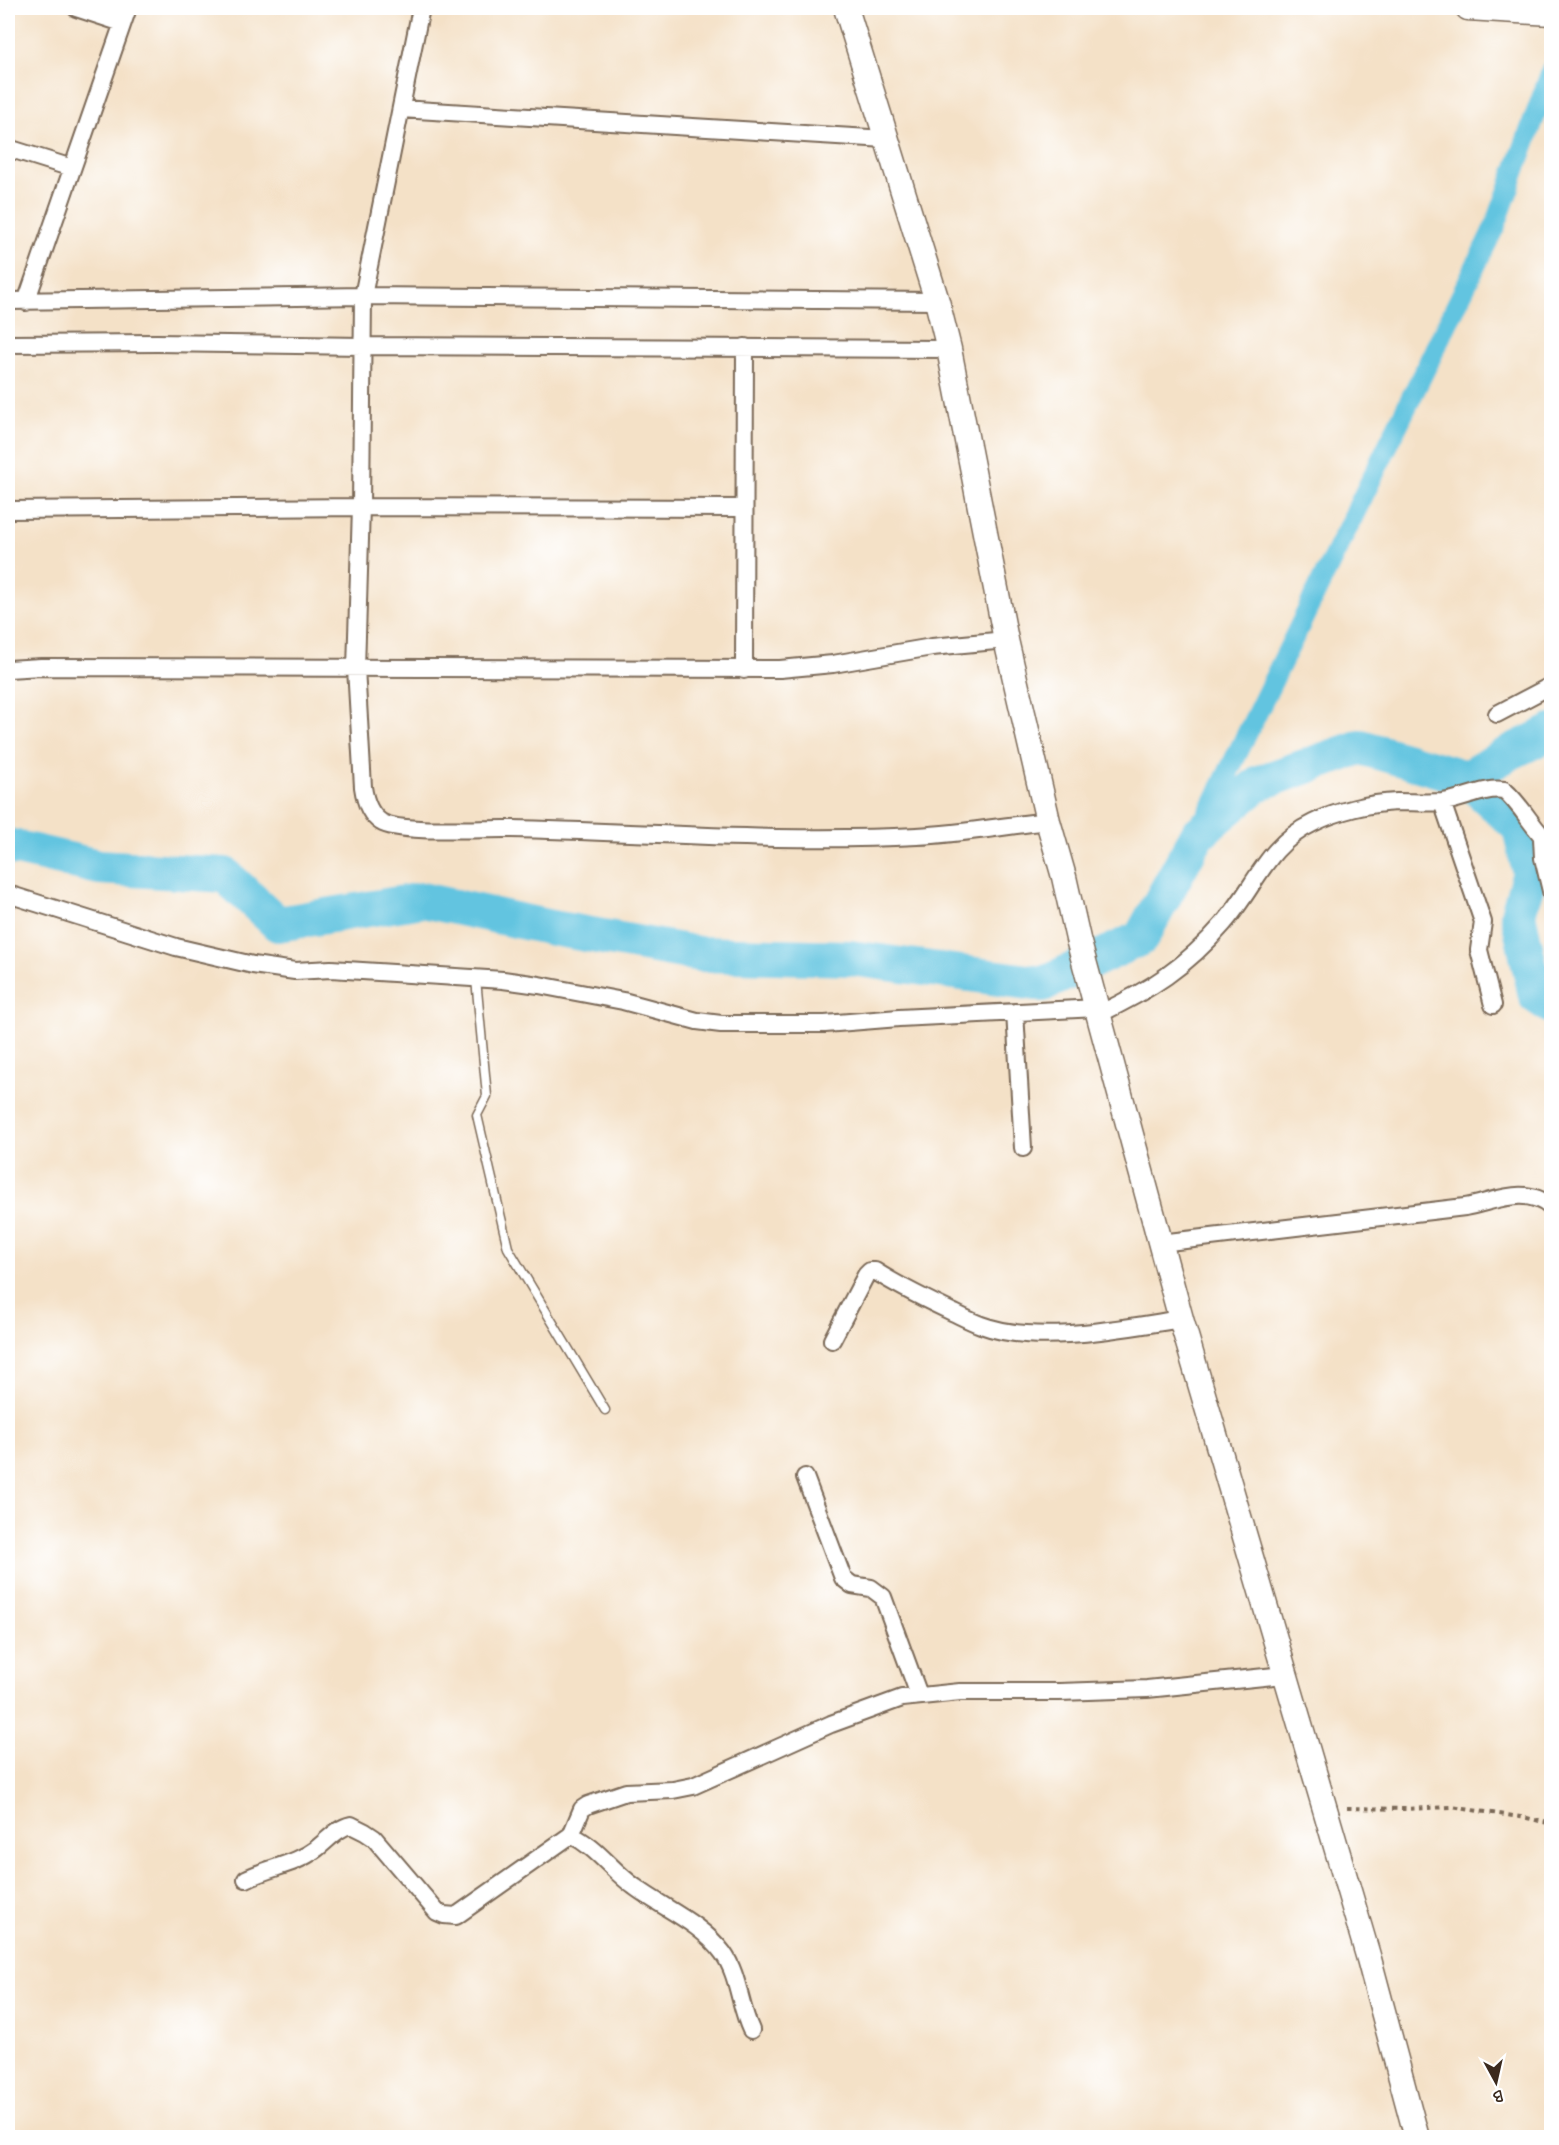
<svg xmlns="http://www.w3.org/2000/svg" width="1559" height="2145" font-family="Mynerve,sans-serif">
  <rect width="100%" height="100%" fill="#fff"/>
  <filter id="ink" filterUnits="userSpaceOnUse"><feTurbulence type="fractalNoise" baseFrequency=".0167" numOctaves="2"/><feDisplacementMap in="SourceGraphic" scale="12" xChannelSelector="R" yChannelSelector="G"/><feConvolveMatrix kernelMatrix="1 2 1 2 8 2 1 2 1" color-interpolation-filters="sRGB"/></filter>
  <filter id="wash" filterUnits="userSpaceOnUse"><feTurbulence type="fractalNoise" baseFrequency=".008" numOctaves="4" result="noise"/><feDisplacementMap in="SourceGraphic" scale="24" xChannelSelector="R" yChannelSelector="G"/><feGaussianBlur stdDeviation="1.35" result="paint"/><feColorMatrix in="noise" values="0 0 0 0 0 0 0 0 0 0 0 0 0 0 0 0 0 1.4 0 .05"/><feComposite in="paint" operator="in"/></filter>
  <g filter="url(#wash)">
    <rect width="100%" height="100%" fill="#f4e1c7"/>
    <g fill="none" stroke-linecap="round" stroke-linejoin="round">
      <path stroke="#62c4e0" stroke-width="21" d="M1198 834 1496 224 1552 69"/>
      <path stroke="#62c4e0" stroke-width="36" d="M1466 778 1513 751 1552 732
        M8 846 99 867 225 875 278 924 422 900 552 928 699 954 850 958 1043 984 1141 938 1198 834 1259 783 1361 747 1466 778 1520 828 1530 873 1518 914 1536 996 1552 1007"/>
    </g>
  </g>
  <g filter="url(#ink)">
    <g fill="none" stroke-linecap="round" stroke-linejoin="round">
      <g stroke="#7c6a59" stroke-width="11">
        <path id="lane" d="M476 979 487 1096 477 1115 508 1248 605 1410"/>
      </g>
      <g stroke="#7c6a59" stroke-width="20">
        <path id="street" d="M76 8 122 23
          M421 8 363 296 361 507 356 668 363 787C365 801 369 814 381 822 400 834 486 828 512 829 647 832 782 843 917 836 960 834 1004 826 1048 821
          M401 109 886 139
          M8 148 72 168
          M8 301 363 296 937 301
          M26 302 128 8
          M8 344 157 343 362 346 949 349
          M8 510 361 507 744 508
          M8 669 41 667 780 669 833 664 932 647 1006 640
          M744 670 745 347
          M1497 714 1552 685
          M1442 802 1483 922 1479 950 1493 1005
          M1542 838 1543 858 1552 895
          M8 894 176 947 253 965 295 971 331 969 503 980 539 985 623 1001 697 1021 721 1024H825L899 1018 1097 1008
          M1015 1012 1023 1148
          M1099 1014C1150 990 1186 967 1223 924 1256 887 1265 846 1313 823 1337 811 1370 803 1397 802 1412 802 1427 803 1442 802 1463 800 1483 787 1504 790 1523 806 1533 830 1552 846
          M1160 1243 1465 1207C1494 1202 1526 1184 1552 1208
          M832 1340 866 1275 870 1271H875C898 1286 923 1298 948 1310 959 1315 970 1321 981 1325 1037 1346 1123 1328 1181 1319
          M805 1477 843 1578 852 1585 871 1588 883 1597 919 1695
          M571 1835C597 1847 612 1871 635 1887 663 1908 701 1923 723 1953 739 1975 739 2005 751 2030
          M246 1879C270 1867 295 1865 316 1849 328 1840 337 1828 351 1825L365 1832 374 1838 437 1912 444 1915 456 1916 571 1835 582 1809 588 1805 626 1792 673 1790 693 1786 831 1724 902 1698 960 1692H1059L1147 1689 1284 1675"/>
      </g>
      <g stroke="#7c6a59" stroke-width="27">
        <path id="secondary" d="M846 8 937 301 949 349 1006 640 1048 821 1064 877 1078 939 1181 1319 1369 1959 1417 2138
          M1468 8 1552 13"/>
      </g>
      <path stroke="#7c6a59" stroke-width="4" stroke-dasharray="4.5 4.5" stroke-linecap="butt" d="M1347 1808 1406 1809 1451 1807 1527 1818 1552 1824"/>
      <use href="#lane" stroke="#fff" stroke-width="8"/>
      <use href="#street" stroke="#fff" stroke-width="16"/>
      <use href="#secondary" stroke="#fff" stroke-width="24"/>
    </g>
  </g>
  <rect width="1559" height="2145" fill="none" stroke="#fff" stroke-width="30"/>
  <g transform="translate(1496 2082) rotate(172)" stroke="#ffffff" stroke-width="4.5" paint-order="stroke">
  <path d="M0-4.5L10 22L0 15L-10 22Z" fill="#3b2a1e"/>
  <text y="-9" font-size="16" font-weight="bold" text-anchor="middle" fill="#3b2a1e">B</text>
  </g>
</svg>
